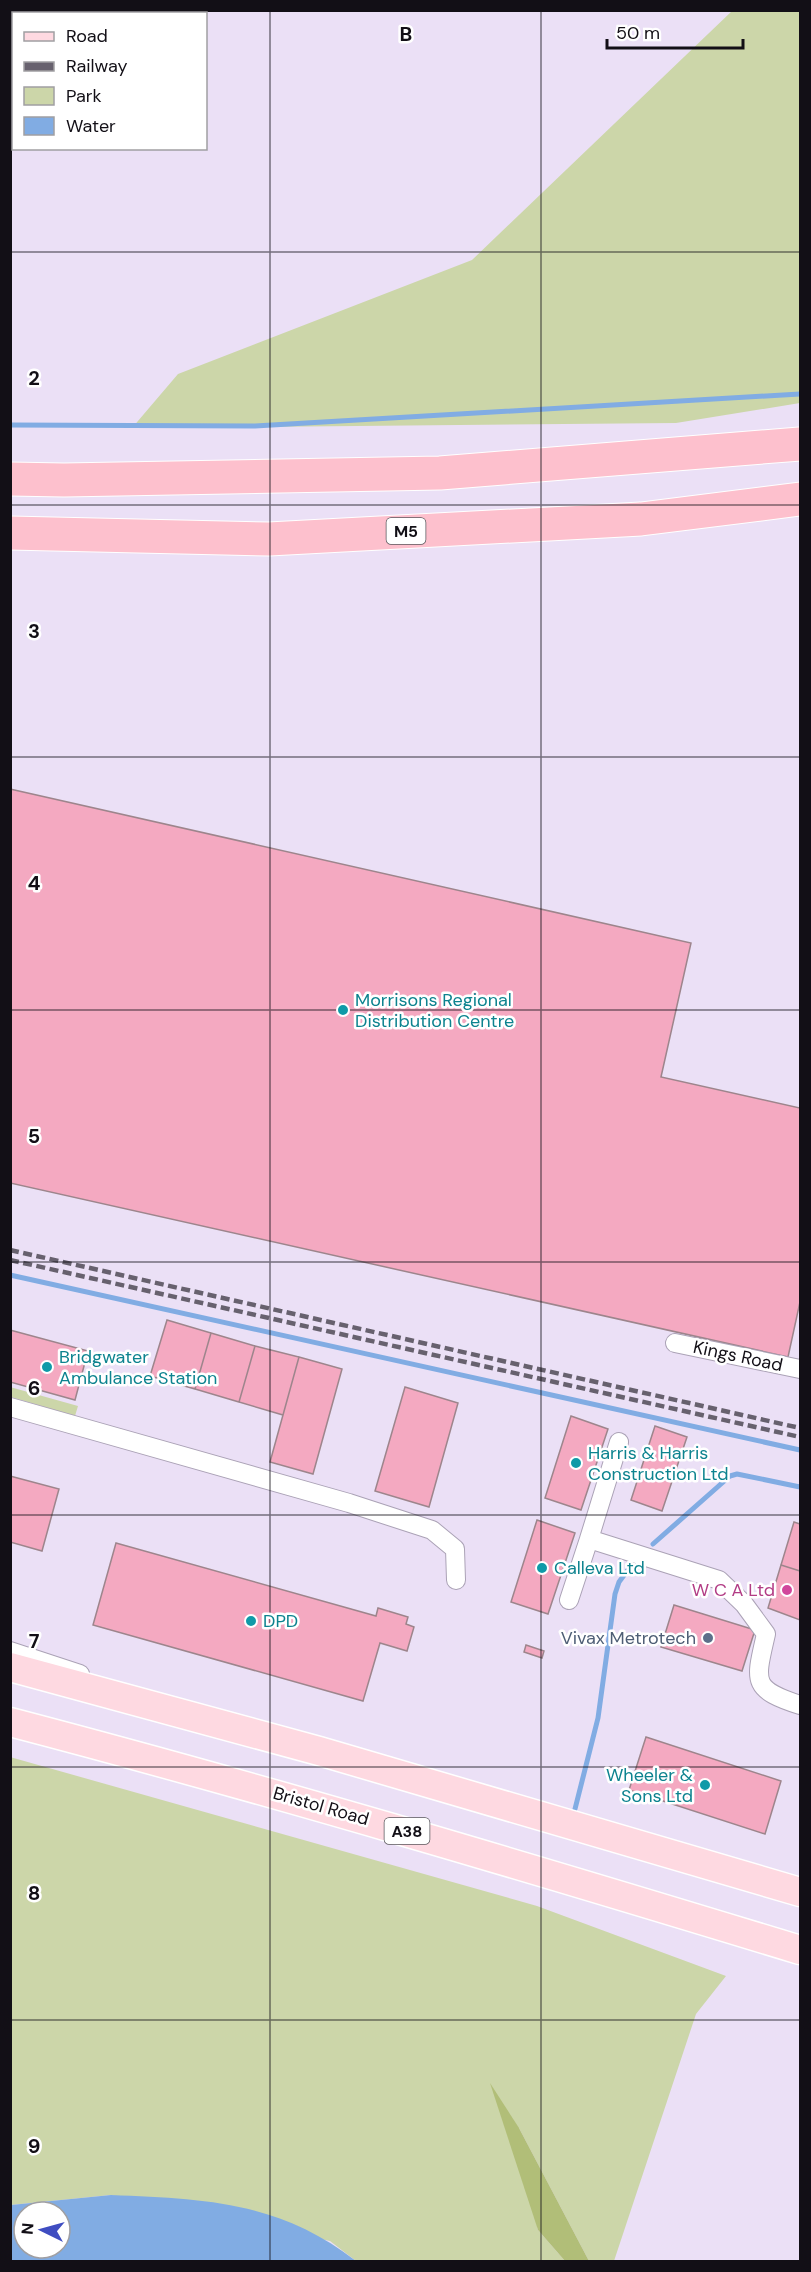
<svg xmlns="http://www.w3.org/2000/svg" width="811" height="2272" font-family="'DM Sans',sans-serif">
  <rect width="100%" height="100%" fill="#ebe0f6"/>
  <path fill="#ccd6a9" d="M732 11H800V403L676 423 132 428 178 374 472 260Z
    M10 1387 78 1406 75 1416 11 1397Z
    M10 1757 537 1906 726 1976 696 2014 614 2261H589L519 2128 538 2230 565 2261H356L330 2241 111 2195 11 2205Z"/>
  <path fill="#b1be78" d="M490 2083 519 2128 589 2261H565L538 2230Z"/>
  <path fill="#81ace3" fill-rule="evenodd" d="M111 2195C204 2199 279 2201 356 2261H11V2205ZM24 2212H60V2248H24Z"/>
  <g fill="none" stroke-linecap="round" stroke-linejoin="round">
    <path stroke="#81ace3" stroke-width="5" d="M10 425 255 426 800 394
      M10 1275 800 1450
      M653 1544 730 1476 737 1474 800 1487
      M575 1809 598 1718 615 1594 619 1582 633 1563"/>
  </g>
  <path fill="#f4a9c1" stroke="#9d858c" stroke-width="1.5" d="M10 789 691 943 661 1077 800 1108V1302L788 1357 10 1183Z
    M167 1320 211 1333 195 1389 150 1376Z
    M10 1330 88 1351 75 1400 10 1382Z
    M211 1333 255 1346 239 1402 195 1389Z
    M255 1346 299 1357 283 1415 239 1402Z
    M299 1357 342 1369 313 1474 270 1462Z
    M405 1387 458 1403 429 1507 375 1491Z
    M571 1416 608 1429 581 1510 545 1498Z
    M655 1426 687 1437 662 1511 631 1500Z
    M10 1476 59 1489 42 1551 10 1542Z
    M537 1520 575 1533 548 1614 511 1602Z
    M794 1522 800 1524V1571L781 1565Z
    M116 1543 376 1616 378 1608 408 1617 406 1624 414 1627 407 1651 380 1643 363 1701 93 1625Z
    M781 1565 800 1571V1620L768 1608Z
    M674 1605 755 1630 742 1671 661 1647Z
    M526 1645 544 1651 542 1658 524 1652Z
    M646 1737 781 1781 765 1834 629 1790Z"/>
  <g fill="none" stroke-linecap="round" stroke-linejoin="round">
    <g stroke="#aba2b6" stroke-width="20">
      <path id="minor" d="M675 1343 800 1369
        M10 1407 349 1503 432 1530 455 1549 456 1580
        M589 1539 619 1442
        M569 1600 589 1539 719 1580 744 1604 766 1634C755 1682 751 1689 800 1705
        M10 1651 80 1674"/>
    </g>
    <g stroke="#fff" stroke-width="31">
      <path id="primary" d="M10 1667 319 1751 800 1892
        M10 1722C277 1792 537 1870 800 1950"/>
    </g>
    <g stroke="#fff" stroke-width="35">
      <path id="motorway" d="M10 479 64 480 440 473 800 444
        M10 533 269 539 641 519 800 499"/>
    </g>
    <use href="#minor" stroke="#fff" stroke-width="18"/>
    <use href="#primary" stroke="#fed9e1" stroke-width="28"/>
    <use href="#motorway" stroke="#fdc0cd" stroke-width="33"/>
    <path stroke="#67616e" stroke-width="4.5" stroke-dasharray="9 4.5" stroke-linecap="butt" d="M10 1250 800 1428
      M10 1260 800 1437"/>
  </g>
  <path fill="none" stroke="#120f16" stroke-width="1.5" stroke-opacity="0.55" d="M270 10V2262M541 10V2262M10 252H800M10 505H800M10 757H800M10 1010H800M10 1262H800M10 1515H800M10 1767H800M10 2020H800"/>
  <g fill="#0f9aa8" stroke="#fff" stroke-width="2">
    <circle cx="343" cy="1010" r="6"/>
    <circle cx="47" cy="1367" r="6"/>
    <circle cx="576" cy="1463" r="6"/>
    <circle cx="542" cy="1568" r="6"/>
    <circle cx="251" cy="1621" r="6"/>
    <circle cx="705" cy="1785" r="6"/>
  </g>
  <circle fill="#d1479c" stroke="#fff" stroke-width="2" cx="787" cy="1590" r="6"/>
  <circle fill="#5c6f8a" stroke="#fff" stroke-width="2" cx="708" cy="1638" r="6"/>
  <g text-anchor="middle" stroke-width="5" stroke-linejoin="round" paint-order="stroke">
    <g fill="#fff" stroke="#59575c" stroke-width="1.5">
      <rect x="386.5" y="518" width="39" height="26" rx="4.5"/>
      <rect x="384.5" y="1818" width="45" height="26" rx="4.5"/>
    </g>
    <g font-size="16" font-weight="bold" fill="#120f16">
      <text x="406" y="537">M5</text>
      <text x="407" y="1837">A38</text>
    </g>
    <g font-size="18" fill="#0d838f" stroke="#fff" text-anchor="start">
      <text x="355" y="1006">Morrisons Regional<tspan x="355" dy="21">Distribution Centre</tspan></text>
      <text x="59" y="1363">Bridgwater<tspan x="59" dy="21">Ambulance Station</tspan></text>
      <text x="588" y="1459">Harris &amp; Harris<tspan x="588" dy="21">Construction Ltd</tspan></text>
      <text x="554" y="1574">Calleva Ltd</text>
      <text x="263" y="1627">DPD</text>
      <text x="693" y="1781" text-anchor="end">Wheeler &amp;<tspan x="693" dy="21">Sons Ltd</tspan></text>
    </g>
    <g font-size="18" fill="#120f16" stroke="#fff">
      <text transform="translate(738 1356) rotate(12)" y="6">Kings Road</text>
      <text transform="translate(321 1806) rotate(16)" y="6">Bristol Road</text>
    </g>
    <g font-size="18" fill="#b23c85" stroke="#fff" text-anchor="end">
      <text x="775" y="1596">W C A Ltd</text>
    </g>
    <g font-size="18" fill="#4e5e75" stroke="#fff" text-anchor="end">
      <text x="696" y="1644">Vivax Metrotech</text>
    </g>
  </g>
  <g font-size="20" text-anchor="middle" font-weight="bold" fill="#120f16" stroke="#fff" stroke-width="5" stroke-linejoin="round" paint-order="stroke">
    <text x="406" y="41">B</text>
    <text x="34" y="385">2</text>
    <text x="34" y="638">3</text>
    <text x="34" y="890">4</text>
    <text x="34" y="1143">5</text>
    <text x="34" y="1395">6</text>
    <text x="34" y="1648">7</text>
    <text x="34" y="1900">8</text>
    <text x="34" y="2153">9</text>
  </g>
  <rect width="811" height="2272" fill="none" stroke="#120f16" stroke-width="24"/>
  <rect x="12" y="12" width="195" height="138" fill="#ffffff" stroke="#a09fa2" stroke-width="1.5"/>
  <rect x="24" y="32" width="30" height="9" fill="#fed9e1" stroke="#a09fa2" stroke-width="1.5"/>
  <text x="66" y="42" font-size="18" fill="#120f16">Road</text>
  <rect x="24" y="62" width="30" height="9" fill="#67616e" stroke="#a09fa2" stroke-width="1.5"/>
  <text x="66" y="72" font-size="18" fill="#120f16">Railway</text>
  <rect x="24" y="87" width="30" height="18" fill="#ccd6a9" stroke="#a09fa2" stroke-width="1.5"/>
  <text x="66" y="102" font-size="18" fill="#120f16">Park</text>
  <rect x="24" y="117" width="30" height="18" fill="#81ace3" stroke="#a09fa2" stroke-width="1.5"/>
  <text x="66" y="132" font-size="18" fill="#120f16">Water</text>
  <g transform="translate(42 2230) rotate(275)"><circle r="28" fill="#ffffff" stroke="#a09fa2" stroke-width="1.5"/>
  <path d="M0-4.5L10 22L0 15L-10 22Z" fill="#3f4dc1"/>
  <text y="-9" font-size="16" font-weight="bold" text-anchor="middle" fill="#120f16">N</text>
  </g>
  <path d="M607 39v9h136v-9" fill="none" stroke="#120f16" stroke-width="3"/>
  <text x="616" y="39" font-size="18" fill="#120f16" stroke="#ffffff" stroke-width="4.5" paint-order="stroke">50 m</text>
</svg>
